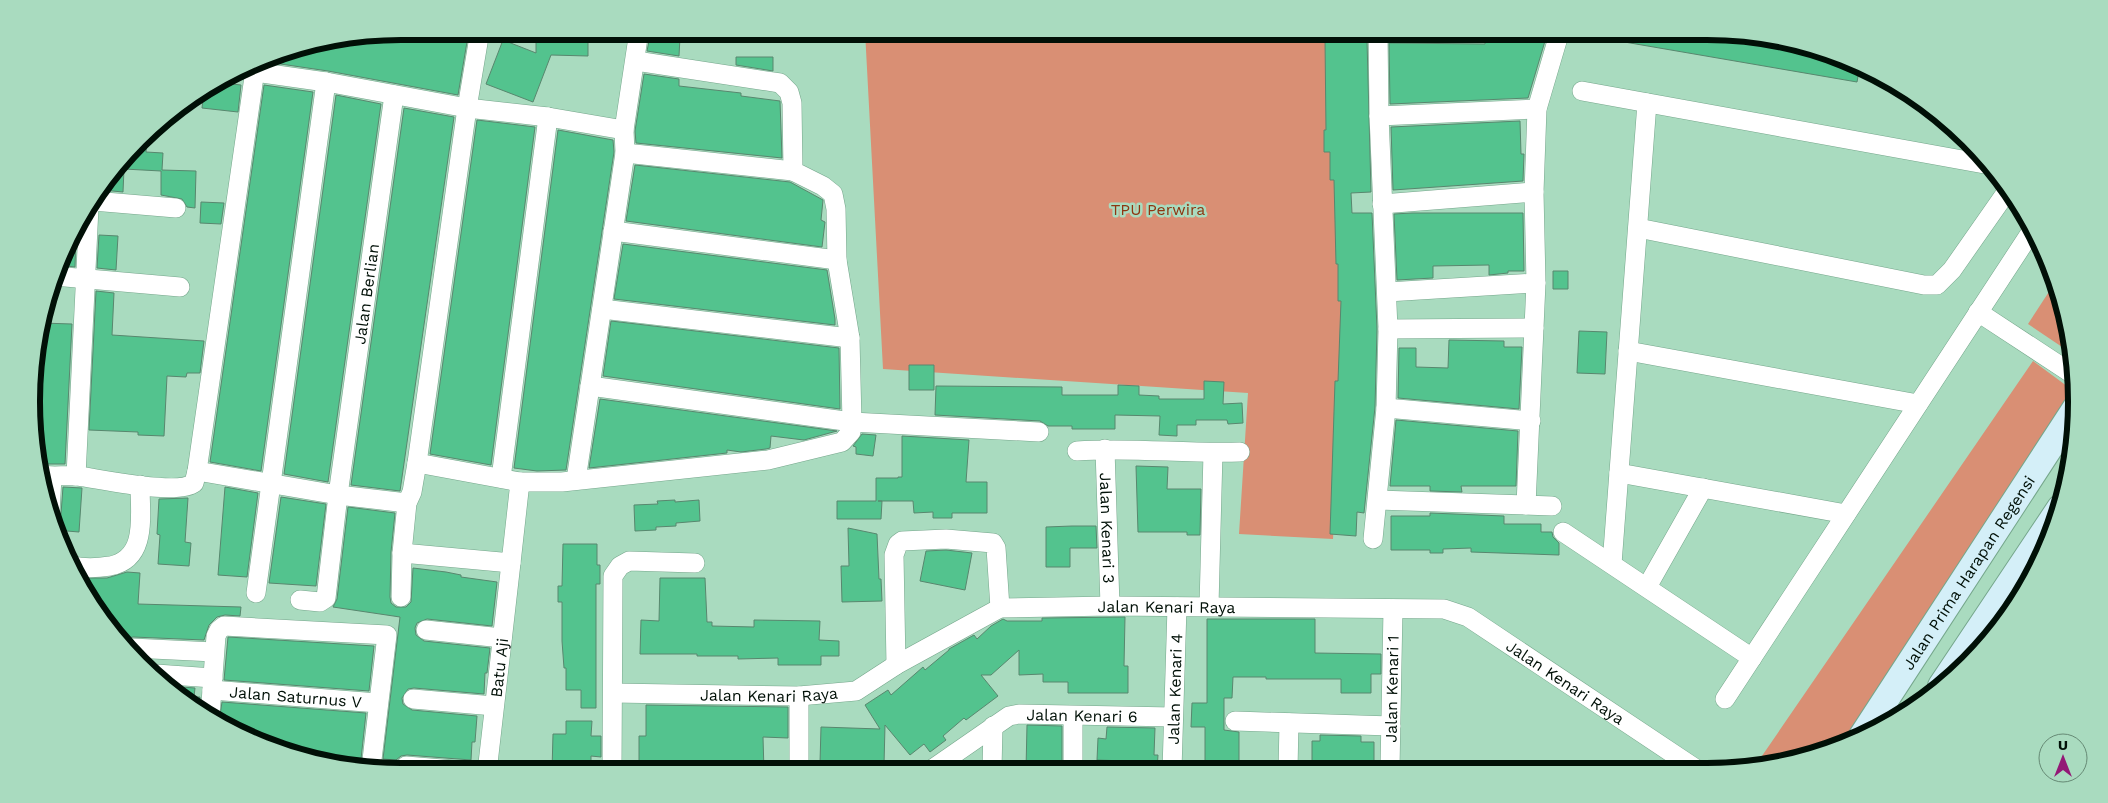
<svg xmlns="http://www.w3.org/2000/svg" width="2108" height="803" font-family="'Work Sans',sans-serif">
  <rect width="100%" height="100%" fill="#a9dbbf"/>
  <path fill="#d98f74" d="M865 31H1333L1342 250 1340 405 1333 539 1239 534 1248 393 883 369Z
    M2056 281 2057 283 2074 355 2028 324Z
    M2033 361 2075 392 1845 741 1753 769Z"/>
  <path fill="#53c38e" stroke="#58876e" d="M402 31H438L468 36 458 95 328 71 267 62 266 58 282 51Z
    M536 31H563V41H588V56L551 55 533 102 486 84 503 40 536 53Z
    M1607 31H1683L1840 58 1860 66 1857 82 1607 39Z
    M1545 32V41L1528 98 1390 104 1389 43 1485 44V34Z
    M650 36 680 37 679 56 647 51Z
    M1325 40H1367L1371 192 1351 193 1352 213H1372L1377 329 1375 407 1364 513 1357 512 1356 536 1330 534 1335 381H1338L1341 301H1338V264H1336L1334 180H1330V152H1324V130H1326Z
    M736 57H773V71L736 65Z
    M644 74 679 79V86L741 93V96L780 101 782 158 636 143 635 131Z
    M214 82 241 85 238 112 202 108 204 90Z
    M264 85 313 92 261 471 210 462Z
    M336 95 381 104 328 482 284 474Z
    M404 108 454 117 400 491 351 485Z
    M477 120 535 127 491 465 430 454Z
    M1520 121 1521 154H1524L1523 181 1393 190 1391 127Z
    M558 130 613 140 614 152 566 470 537 471 514 468Z
    M147 136 146 152 163 153 162 170 196 171 195 208 187 207 182 199 161 195V171L124 169 123 192 102 190Z
    M635 165 790 182 823 200 821 220 825 222 822 247 626 221Z
    M201 202 224 203 221 224 200 223Z
    M1412 213H1523L1524 271H1508V273L1489 275V265L1433 266V278L1397 280 1394 214Z
    M73 234H76L75 267 59 265Z
    M99 235 118 236 116 270 97 268Z
    M623 244 827 270 835 319V325L614 299Z
    M1553 271H1568V289H1553Z
    M96 291 114 293 112 335 204 341 200 373H187L186 377 167 376 164 436 138 435V432L89 430Z
    M611 321 839 348 840 409 603 376Z
    M41 323 72 324 65 464H38L39 421H37L34 353Z
    M1579 331 1607 332 1605 374 1577 373Z
    M1449 340 1504 341V347H1522L1519 409 1398 398 1399 348H1416V367L1448 368Z
    M909 365H934V390H909Z
    M1204 381 1224 382 1223 404 1242 403 1243 423 1228 424 1227 420H1196V425H1177V436L1159 435 1160 416 1115 415V429H1072V426H1048L1040 421 935 415 936 386 1062 387V395H1118V385L1139 386V395L1159 396V399H1204Z
    M600 399 837 431 804 440 771 436 770 448 766 449 741 452 727 450V453L589 468Z
    M1396 420 1518 431 1516 486H1461L1462 492 1430 491V486H1390Z
    M862 434 876 435 873 456 856 454V447L853 446Z
    M902 436 969 440 966 482H987V513H952V518H933V512L914 513 913 501H878H882L881 519H837V501H876V478H898V477H902Z
    M1136 466 1168 467 1167 489H1201L1200 535H1187V532H1138Z
    M63 487 82 488 79 532 55 530 56 523 61 514Z
    M225 487 258 493 247 577 218 575Z
    M281 497 326 504 316 586 269 583Z
    M188 498 185 542 191 543 189 566 158 564 160 535 157 534 159 499Z
    M675 500V502L699 500 700 521 676 523V526L656 527V530L635 531 634 505 658 504 657 501Z
    M348 507 395 513 391 552 390 597 391 603 396 607H406L411 602 413 568 446 572 461 575V577L497 582 492 626 427 619 417 623 415 628 416 635 424 641 490 648 487 673H485L484 694 414 688 408 689 402 698 403 704 412 710 477 716 475 742H472L471 760 407 755 401 756 396 760 383 759 400 617 333 607 337 599Z
    M1430 513 1504 516V524H1541V532H1552L1553 537 1559 543V555L1471 552V548L1443 549V553H1430V550H1391V516H1430Z
    M1072 526H1096L1097 548H1070V567H1046V527Z
    M848 528 877 534 879 579H881L882 601 842 602 841 566H849Z
    M563 544H597V565H600V584H596V708H581V690H566V668H564L562 641V602H558V586H562Z
    M946 550 972 553 965 590 920 581 926 551Z
    M127 572 140 573 138 604 241 607 240 616 225 615 217 617 209 625 204 640 133 637 124 639 93 607 78 578H107Z
    M660 578H705L707 622H712V626L754 627V620L820 621 819 640 839 641V656H821V665H778V658L738 659V656H697V654H640L641 620 659 621Z
    M1125 617 1124 666H1128V693H1068V682H1043V674L1019 675V650L991 675H981L998 696 966 720 964 718 943 736 946 740 930 752 924 744 910 755 885 725 884 765 820 763 821 727 880 729 865 705 888 690 891 695 923 667 925 670 949 650V649L974 635 977 639 991 626 1003 619 1007 621H1042V618Z
    M1207 619H1315V653L1381 654V674H1371V693H1341V679H1266V677H1233L1232 698H1224V730L1239 732V770H1205V727H1191L1192 703H1207Z
    M228 637 374 646 369 691 224 680Z
    M168 686 195 688 194 697H200L199 710 176 695Z
    M222 702 366 713 361 759 350 758V762L305 759 237 733 219 722Z
    M646 705 788 707V738L763 737 764 771H639V736H646Z
    M566 721H592L591 736H601V757L591 756V771H552L553 734H566Z
    M1027 725 1062 726V770H1026Z
    M1107 727 1155 728 1154 755H1158L1157 770H1125L1126 761 1097 760 1098 738 1106 739Z
    M1320 735 1361 736V742H1374V768L1312 770V741H1320Z"/>
  <g fill="none" stroke-linecap="round" stroke-linejoin="round">
    <g stroke="#75a68b" stroke-width="20">
      <g id="street">
        <path d="M255 72 326 82 467 108 548 117 624 130"/>
        <path d="M1582 91 1990 165"/>
        <path d="M1379 116 1537 109"/>
        <path d="M625 153 793 171"/>
        <path d="M93 201 176 208"/>
        <path d="M1382 204 1534 192"/>
        <path d="M1638 228 1924 285H1937L1952 270 2008 190"/>
        <path d="M613 231 837 260"/>
        <path d="M54 276 180 287"/>
        <path d="M1387 292 1536 283"/>
        <path d="M602 309 850 338"/>
        <path d="M1978 312 2074 375"/>
        <path d="M1388 329 1534 328"/>
        <path d="M1628 351 1918 404"/>
        <path d="M590 386 852 422 1039 432"/>
        <path d="M1386 408 1531 421"/>
        <path id="s1" d="M1105 449 1110 606"/>
        <path d="M1077 451C1131 447 1186 454 1240 452"/>
        <path d="M417 463 520 482H562L768 460 842 442 851 432 852 422 850 338 837 260 836 209 833 194 823 186 793 171 792 103 789 92 780 83 636 61"/>
        <path d="M197 471 338 495 407 503"/>
        <path d="M1619 473 1846 514"/>
        <path d="M39 475C52 477 65 475 78 476 101 479 177 496 194 483L197 471 256 63"/>
        <path d="M76 476 89 207"/>
        <path d="M501 478 548 117"/>
        <path d="M576 480 625 153 624 130 639 31"/>
        <path d="M1378 500 1552 506"/>
        <path d="M1526 505 1536 283 1534 192 1537 109 1560 31"/>
        <path d="M50 513 52 477"/>
        <path d="M1563 532 1752 658"/>
        <path d="M1373 539 1386 408 1388 329 1379 116 1378 31"/>
        <path d="M402 553 511 563 520 482"/>
        <path d="M1612 564 1647 103"/>
        <path d="M71 565C83 569 97 568 110 566 148 559 140 515 140 485"/>
        <path d="M1647 587 1703 488"/>
        <path d="M256 593 326 82"/>
        <path d="M401 597 402 553 407 503 412 492 417 463 467 108 480 31"/>
        <path id="s2" d="M300 600 320 602 326 598 338 495 394 95"/>
        <path d="M1209 606 1213 453"/>
        <path d="M426 630 502 638"/>
        <path d="M132 648 214 652"/>
        <path d="M896 665 894 555 898 544 902 541 946 539 993 543 996 548 1000 608"/>
        <path d="M156 674 213 678"/>
        <path id="s3" d="M212 690 378 703"/>
        <path id="s4" d="M613 693 799 696 856 691 896 665 1000 608 1110 606 1444 609 1468 617 1696 769"/>
        <path d="M413 699 494 706"/>
        <path d="M1725 699 2033 229"/>
        <path d="M210 716 216 636 219 630 224 626 387 635 371 768"/>
        <path d="M1073 716V770"/>
        <path d="M1235 721 1391 726"/>
        <path d="M406 766 478 772"/>
        <path id="s5" d="M1390 769 1393 609"/>
        <path id="s6" d="M931 770 1009 716 1019 714 1173 717"/>
        <path d="M992 770 993 726"/>
        <path id="s7" d="M1172 770 1177 607"/>
        <path d="M1288 770 1289 723"/>
        <path d="M612 771 613 576 620 566 629 561 695 563"/>
        <path d="M799 771V696"/>
        <path id="s8" d="M487 772 511 563"/>
      </g>
    </g>
    <g stroke="#75a68b" stroke-width="28">
      <g id="secondary">
        <path d="M1941 686 2060 508"/>
        <path id="s9" d="M1862 736 2075 409"/>
      </g>
    </g>
    <use href="#street" stroke="#fff" stroke-width="19"/>
    <use href="#secondary" stroke="#d4eff8" stroke-width="26"/>
  </g>
  <g text-anchor="middle" stroke-width="5" stroke-linejoin="round" paint-order="stroke">
    <g font-size="16" fill="#8d3611" stroke="#a9dbbf">
      <text x="1158" y="215">TPU Perwira</text>
    </g>
    <g font-size="16" fill="#011007" stroke="#a9dbbf">
      <text dy="6" stroke="none"><textPath href="#s2" startOffset="334">Jalan Berlian</textPath></text>
      <text dy="6" stroke="none"><textPath href="#s1" startOffset="79">Jalan Kenari 3</textPath></text>
      <text dy="6" stroke="none"><textPath href="#s9" startOffset="195">Jalan Prima Harapan Regensi</textPath></text>
      <text dy="6" stroke="none"><textPath href="#s4" startOffset="576">Jalan Kenari Raya</textPath></text>
      <text dy="6" stroke="none"><textPath href="#s8" startOffset="105">Batu Aji</textPath></text>
      <text dy="6" stroke="none"><textPath href="#s4" startOffset="996">Jalan Kenari Raya</textPath></text>
      <text dy="6" stroke="none"><textPath href="#s7" startOffset="81">Jalan Kenari 4</textPath></text>
      <text dy="6" stroke="none"><textPath href="#s5" startOffset="80">Jalan Kenari 1</textPath></text>
      <text dy="6" stroke="none"><textPath href="#s4" startOffset="156">Jalan Kenari Raya</textPath></text>
      <text dy="6" stroke="none"><textPath href="#s3" startOffset="84">Jalan Saturnus V</textPath></text>
      <text dy="6" stroke="none"><textPath href="#s6" startOffset="168">Jalan Kenari 6</textPath></text>
    </g>
  </g>
  <path d="M0 0H2108V803H0ZM401 40H1707A361 361 0 0 1 2068 401V402A361 361 0 0 1 1707 763H401A361 361 0 0 1 40 402V401A361 361 0 0 1 401 40Z" fill="#a9dbbf" fill-rule="evenodd"/>
  <path fill="none" stroke="#011007" stroke-width="6" d="M401 40H1707A361 361 0 0 1 2068 401V402A361 361 0 0 1 1707 763H401A361 361 0 0 1 40 402V401A361 361 0 0 1 401 40Z"/>
  <g transform="translate(2063 758)"><circle r="24" fill="#a9dbbf" stroke="#668a75"/>
  <path d="M0-4L9 19L0 12L-9 19Z" fill="#931976"/>
  <text y="-8" font-size="14" font-weight="bold" text-anchor="middle" fill="#011007">U</text>
  </g>
</svg>
